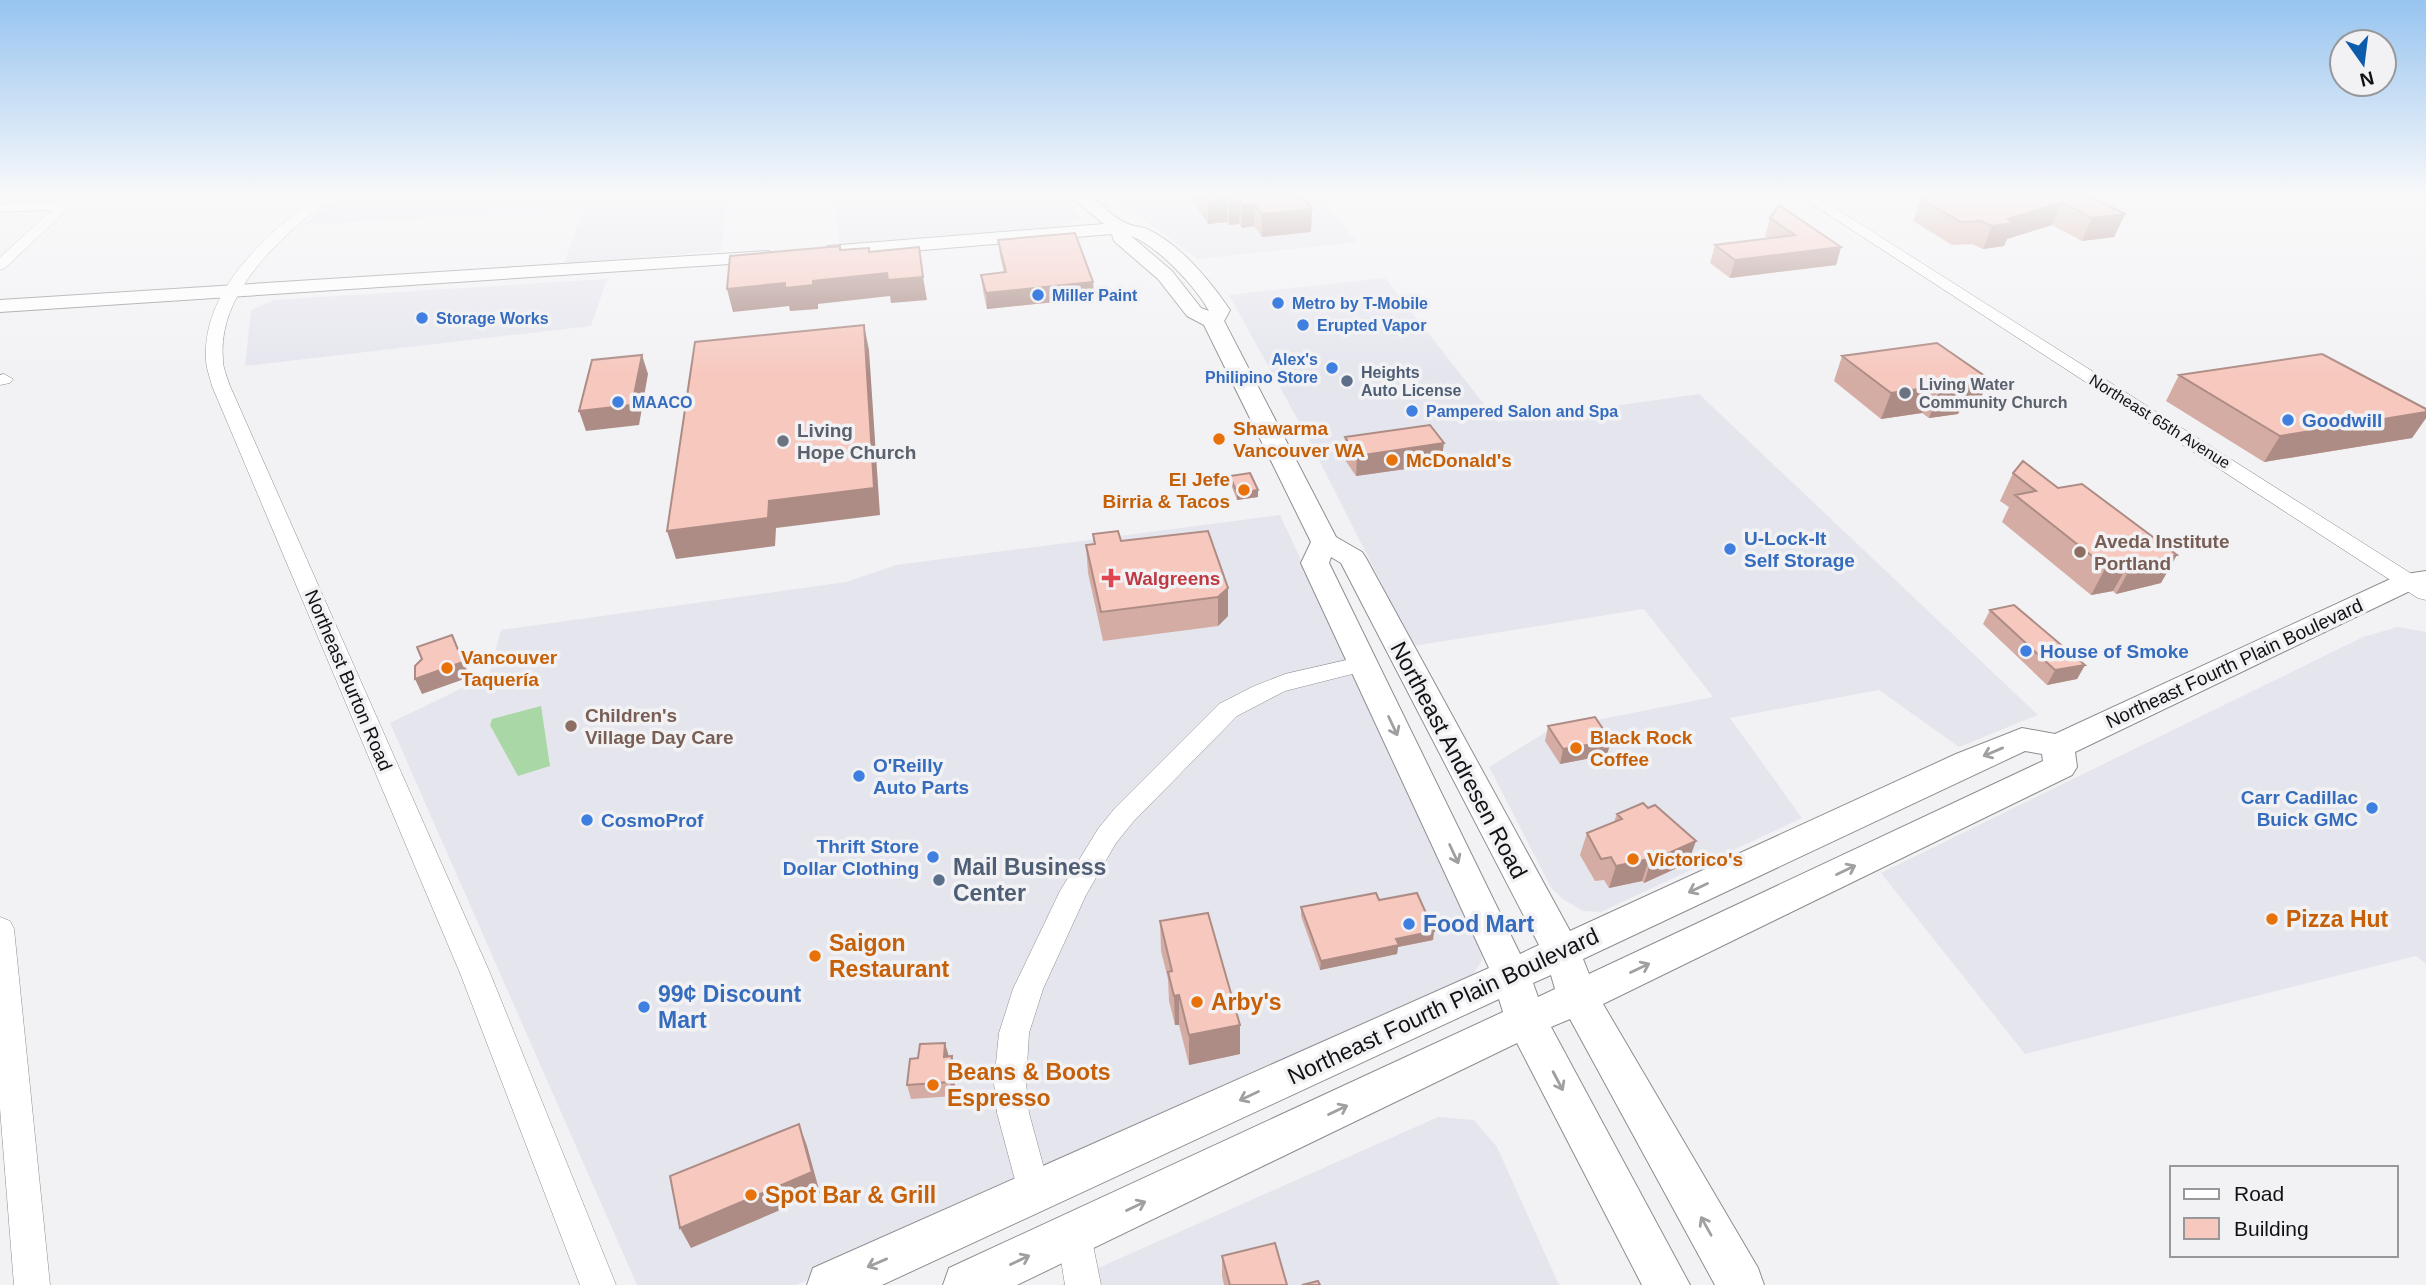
<svg xmlns="http://www.w3.org/2000/svg" width="2426" height="1285" font-family="Arial,sans-serif">
  <rect width="100%" height="100%" fill="#f2f2f5"/>
  <path fill="#e5e5ee" d="M343 194H785L727 199 721 251 564 263 584 208 303 225Z
    M834 194H1053L1077 213 1078 218 1061 226 839 245Z
    M1108 194H1317L1357 242 1198 259Z
    M1385 278 1498 422 1699 394 2038 715 1959 747 1879 690 1730 718 1802 818 1601 912 1583 911 1564 900 1552 889 1489 767 1551 729 1713 697 1644 609 1413 646 1308 438 1229 295Z
    M607 279 591 326 245 366 251 310 274 300Z
    M1280 515 1483 947 1481 962 1473 974 1457 984 797 1285H637L390 723 489 675 501 630 846 582 896 565Z
    M2397 627 2426 632V964L2416 956 2025 1054 1881 873 2363 637Z
    M1438 1117 1474 1120 1497 1147 1559 1285H1060Z"/>
  <path fill="#a9d7a5" d="M541 706 550 766 518 776 490 725 492 719Z"/>
  <g fill="none" stroke-linecap="round" stroke-linejoin="round">
    <g stroke="#8e8e91" stroke-width="1">
      <path id="minor" d="M69 194H84L5 268 0 270V257L52 210 0 212V204L61 201Z
        M319 194H335C323 207 306 217 293 229 257 262 218 307 223 360 223 368 227 377 230 386L490 973 616 1285H580L460 973 212 386C210 377 206 368 206 359 202 289 269 232 319 194Z
        M1797 194H1813L2426 583V600L2418 598Z
        M4 374 13 379 10 383 0 385V375Z
        M1364 656 1372 659 1376 664 1372 669 1285 691 1237 716 1133 822 1116 843 1086 895 1043 989 1029 1033 1026 1083 1029 1113 1051 1194 1046 1206 1034 1210 1022 1206 997 1113 994 1083 999 1033 1013 989 1060 891 1098 829 1115 808 1219 704 1252 687 1285 674Z
        M0 917 10 921 14 929 50 1285H14L0 1108Z
        M1074 1218 1086 1223 1091 1235 1101 1285H1065L1057 1235 1062 1223Z"/>
    </g>
    <g stroke="#8e8e91" stroke-width="2">
      <path id="major" d="M1067 194C1105 194 1100 212 1128 224 1135 227 1143 226 1149 230 1182 246 1210 281 1230 310L1224 321 1336 537 1362 552 1366 558 1570 931 1956 754 2022 728 2055 734 2399 575 2426 571V589H2414L2075 752 2077 767 2072 775 1603 1004 1758 1268 1764 1285H1715L1570 1019 1551 1027 1690 1285H1642L1517 1043 1017 1285H943L949 1268 1503 1012 1499 999 882 1285H807L813 1268 1489 968 1301 563 1311 542 1204 325 1187 316 1158 279 1114 241 1112 234 828 258 818 252 828 246 1104 224ZM1131 236C1157 245 1197 288 1209 311L1201 308 1172 271ZM1331 557 1341 563 1539 945 1520 954 1329 563ZM2025 751 2042 754 2043 761 1589 974 1583 959ZM1551 975 1555 989 1538 997 1533 983Z
        M768 251 775 253 778 257 775 261 0 312V300Z"/>
    </g>
    <use href="#minor" fill="#fff" fill-rule="evenodd"/>
    <use href="#major" fill="#fff" fill-rule="evenodd"/>
  </g>
  <path fill="#d4aca3" d="M1188 194H1299L1312 209 1311 232 1262 237 1254 226 1242 228 1239 224 1229 225 1227 222 1208 224Z
    M2084 194 2125 214 2114 237 2082 241 2052 225 2007 239 2004 246 1983 249 1972 244 1952 245 1913 221 1921 199Z
    M1770 218 1841 247 1836 265 1730 278 1710 263 1715 245 1769 238 1765 236Z
    M998 240 1093 282 1094 298 987 309 983 291 981 275 1004 273 1000 256Z
    M1937 343 1978 405 1961 408 1958 414 1929 418 1922 413 1881 419 1834 381 1842 356Z
    M2179 375 2426 409V418L2412 438 2264 462 2166 401Z
    M1345 437 1441 464 1356 476 1343 457Z
    M2013 473 2161 583 2116 594 2113 591 2091 595 2002 522 2009 507 2000 501Z
    M1230 476 1258 497 1237 500 1230 482Z
    M1093 534 1121 541 1228 588V616L1218 626 1103 641 1088 573 1086 545 1094 544Z
    M1990 610 2085 665 2077 679 2047 685 1983 624Z
    M1548 726 1607 755 1560 764 1545 741Z
    M1617 814 1688 863 1644 883 1642 881 1609 888 1604 880 1595 881 1580 855 1587 833 1614 822Z
    M1379 900 1434 931 1433 940 1398 947 1397 954 1320 970 1301 916V907Z
    M1160 921 1240 1054 1189 1065 1179 1025H1175L1169 1001 1168 979 1161 951Z
    M948 1057 956 1071 954 1096 911 1099 907 1085 918 1058Z
    M1222 1256 1287 1285H1224L1222 1276Z"/>
  <path fill="#ad8c85" d="M1227 200V222L1208 224V202Z
    M1240 201 1239 224 1229 225V203Z
    M2062 202 2052 225 2007 239 2004 246 1983 249 1992 226 2008 219Z
    M1254 204V226L1242 228V205Z
    M1312 209 1311 232 1262 237V214Z
    M2125 214 2114 237 2082 241 2092 218Z
    M1841 247 1836 265 1730 278 1735 260Z
    M887 273 923 277 927 300 891 303 890 296 818 304V309L790 311 789 306 733 312 727 289Z
    M1093 282 1094 298 987 309 986 293Z
    M864 325 869 350 880 515 776 528 775 546 676 559 667 531 769 501Z
    M642 355 648 374 639 425 586 431 579 411Z
    M1989 379 1978 405 1961 408 1958 414 1929 418 1939 392 1962 383Z
    M1932 387 1922 413 1881 419 1891 393Z
    M2426 412V418L2412 438 2264 462 2280 436Z
    M1444 443 1441 464 1356 476 1357 456Z
    M1258 490V497L1237 500V493Z
    M2177 555 2161 583 2116 594 2132 565Z
    M2129 563 2113 591 2091 595 2106 567Z
    M1228 588V616L1218 626V597Z
    M452 635 470 677 422 694 415 679Z
    M2085 665 2077 679 2047 685 2055 670Z
    M1611 741 1607 755 1560 764 1563 749Z
    M1696 841 1688 863 1644 883 1651 861Z
    M1649 859 1642 881 1609 888 1616 866Z
    M1434 931 1433 940 1398 947 1397 954 1320 970 1321 961 1396 939Z
    M1179 995V1025H1175L1174 996Z
    M1240 1025V1054L1189 1065V1035Z
    M945 1043 949 1057H944Z
    M952 1056 956 1071 954 1096 950 1082Z
    M799 1124 807 1146 820 1193 691 1248 680 1228Z"/>
  <path fill="#f7c8be" stroke="#ad8c85" stroke-width="2" d="M1203 194H1299L1312 209 1262 214 1254 204 1242 205 1240 201 1229 203 1227 200 1208 202Z
    M1937 194H2084L2125 214 2092 218 2062 202 2008 219 2013 223 1992 226 1981 221 1961 222 1921 199Z
    M1779 205 1841 247 1735 260 1715 245 1795 235 1770 218Z
    M1075 233 1093 282 986 293 981 275 1006 272 998 240Z
    M840 246V250L869 248V252L919 247 923 277 888 280 887 273 813 281V285L785 288V283L727 289 730 256Z
    M864 325 874 488 769 501 768 518 667 531 695 342Z
    M1937 343 1989 379 1962 383 1969 388 1939 392 1932 387 1891 393 1842 356Z
    M2322 354 2426 409V412L2280 436 2179 375Z
    M642 355 632 405 579 411 592 360Z
    M1430 425 1444 443 1357 456 1345 437Z
    M2023 461 2058 488 2082 484 2177 555 2132 565 2129 563 2106 567 2015 495 2036 491 2013 473Z
    M1250 473 1258 490 1237 493 1230 476Z
    M1118 531 1121 541 1208 531 1228 588 1218 597 1101 612 1086 545 1095 544 1093 534Z
    M2014 605 2085 665 2055 670 1990 610Z
    M452 635 463 662 415 679V666L422 659 417 647Z
    M1595 717 1611 741 1563 749 1548 726Z
    M1643 803 1648 808 1655 805 1696 841 1651 861 1649 859 1616 866 1611 857 1601 859 1587 833 1622 819 1617 814Z
    M1376 893 1379 900 1417 893 1434 931 1396 939 1399 945 1321 961 1301 907Z
    M1208 913 1240 1025 1189 1035 1179 995 1174 996 1168 972 1172 971 1160 921Z
    M945 1043 944 1057 952 1056 950 1082 907 1085 910 1059 918 1058 920 1044Z
    M799 1124 812 1172 680 1228 670 1176Z
    M1275 1243 1287 1285H1230L1222 1256Z
    M1318 1281 1320 1285H1302Z"/>
  <defs><path id="oneway-shaft" d="M-6 0H5M1.5-3L5.5 0L1.5 3" fill="none" stroke-width="1.6" stroke-linecap="round" stroke-linejoin="round" transform="scale(1.75)"/></defs>
  <g stroke="#a0a0a1">
    <use href="#oneway-shaft" transform="translate(1393 726) rotate(65)"/>
    <use href="#oneway-shaft" transform="translate(1993 752) rotate(157)"/>
    <use href="#oneway-shaft" transform="translate(1454 854) rotate(65)"/>
    <use href="#oneway-shaft" transform="translate(1846 870) rotate(-26)"/>
    <use href="#oneway-shaft" transform="translate(1698 888) rotate(155)"/>
    <use href="#oneway-shaft" transform="translate(1640 968) rotate(-25)"/>
    <use href="#oneway-shaft" transform="translate(1558 1081) rotate(62)"/>
    <use href="#oneway-shaft" transform="translate(1249 1096) rotate(155)"/>
    <use href="#oneway-shaft" transform="translate(1338 1110) rotate(-26)"/>
    <use href="#oneway-shaft" transform="translate(1136 1206) rotate(-25)"/>
    <use href="#oneway-shaft" transform="translate(1706 1226) rotate(-119)"/>
    <use href="#oneway-shaft" transform="translate(1020 1260) rotate(-25)"/>
    <use href="#oneway-shaft" transform="translate(877 1263) rotate(157)"/>
  </g>
  <linearGradient id="sky" x2="0" y2="1"><stop stop-color="#97c4f0"/><stop offset="0.52" stop-color="#f9f9fa"/><stop offset="1" stop-color="#f9f9fa" stop-opacity="0"/></linearGradient>
  <rect width="2426" height="374" fill="url(#sky)"/>
  <g fill="#3f7fe0" stroke="#f2f2f5" stroke-width="2.5">
    <circle cx="1038" cy="295" r="7"/>
    <circle cx="1278" cy="303" r="7"/>
    <circle cx="422" cy="318" r="7"/>
    <circle cx="1303" cy="325" r="7"/>
    <circle cx="1332" cy="368" r="7"/>
    <circle cx="618" cy="402" r="7"/>
    <circle cx="1412" cy="411" r="7"/>
    <circle cx="2288" cy="420" r="7"/>
    <circle cx="1730" cy="549" r="7"/>
    <circle cx="2026" cy="651" r="7"/>
    <circle cx="859" cy="776" r="7"/>
    <circle cx="2372" cy="808" r="7"/>
    <circle cx="587" cy="820" r="7"/>
    <circle cx="933" cy="857" r="7"/>
    <circle cx="1409" cy="924" r="7"/>
    <circle cx="644" cy="1007" r="7"/>
  </g>
  <g fill="#5c6f8a" stroke="#f2f2f5" stroke-width="2.5">
    <circle cx="1347" cy="381" r="7"/>
    <circle cx="939" cy="880" r="7"/>
  </g>
  <g fill="#6b7280" stroke="#f2f2f5" stroke-width="2.5">
    <circle cx="1905" cy="393" r="7"/>
    <circle cx="783" cy="441" r="7"/>
  </g>
  <g fill="#e8710a" stroke="#f2f2f5" stroke-width="2.5">
    <circle cx="1219" cy="439" r="7"/>
    <circle cx="1392" cy="460" r="7"/>
    <circle cx="1244" cy="490" r="7"/>
    <circle cx="447" cy="668" r="7"/>
    <circle cx="1576" cy="748" r="7"/>
    <circle cx="1633" cy="859" r="7"/>
    <circle cx="2272" cy="919" r="7"/>
    <circle cx="815" cy="956" r="7"/>
    <circle cx="1197" cy="1002" r="7"/>
    <circle cx="933" cy="1085" r="7"/>
    <circle cx="751" cy="1195" r="7"/>
  </g>
  <g fill="#8d6e63" stroke="#f2f2f5" stroke-width="2.5">
    <circle cx="2080" cy="552" r="7"/>
    <circle cx="571" cy="726" r="7"/>
  </g>
  <path fill="#e0444e" stroke="#f2f2f5" stroke-width="2.5" d="M1107.5 567.5h7v7h7v7h-7v7h-7v-7h-7v-7h7z"/>
  <g text-anchor="middle" stroke-width="7" stroke-linejoin="round" paint-order="stroke">
    <g font-size="16" font-weight="bold" fill="#366cbe" stroke="#f2f2f5" text-anchor="start">
      <text x="1052" y="301">Miller Paint</text>
      <text x="1292" y="309">Metro by T-Mobile</text>
      <text x="436" y="324">Storage Works</text>
      <text x="1317" y="331">Erupted Vapor</text>
      <text x="1318" y="365" text-anchor="end">Alex's<tspan x="1318" dy="18">Philipino Store</tspan></text>
      <text x="632" y="408">MAACO</text>
      <text x="1426" y="417">Pampered Salon and Spa</text>
    </g>
    <g font-size="16" font-weight="bold" fill="#4e5e75" stroke="#f2f2f5" text-anchor="start">
      <text x="1361" y="378">Heights<tspan x="1361" dy="18">Auto License</tspan></text>
    </g>
    <g font-size="16" font-weight="bold" fill="#5b616d" stroke="#f2f2f5" text-anchor="start">
      <text x="1919" y="390">Living Water<tspan x="1919" dy="18">Community Church</tspan></text>
    </g>
    <g font-size="16" fill="#121213" stroke="#f2f2f5">
      <text transform="translate(2160 421) rotate(32)" y="6">Northeast 65th Avenue</text>
    </g>
    <g font-size="19" font-weight="bold" fill="#366cbe" stroke="#f2f2f5" text-anchor="start">
      <text x="2302" y="427">Goodwill</text>
      <text x="1744" y="545">U-Lock-It<tspan x="1744" dy="22">Self Storage</tspan></text>
      <text x="2040" y="658">House of Smoke</text>
      <text x="873" y="772">O'Reilly<tspan x="873" dy="22">Auto Parts</tspan></text>
      <text x="2358" y="804" text-anchor="end">Carr Cadillac<tspan x="2358" dy="22">Buick GMC</tspan></text>
      <text x="601" y="827">CosmoProf</text>
      <text x="919" y="853" text-anchor="end">Thrift Store<tspan x="919" dy="22">Dollar Clothing</tspan></text>
    </g>
    <g font-size="19" font-weight="bold" fill="#c56008" stroke="#f2f2f5" text-anchor="start">
      <text x="1233" y="435">Shawarma<tspan x="1233" dy="22">Vancouver WA</tspan></text>
      <text x="1406" y="467">McDonald's</text>
      <text x="1230" y="486" text-anchor="end">El Jefe<tspan x="1230" dy="22">Birria &amp; Tacos</tspan></text>
      <text x="461" y="664">Vancouver<tspan x="461" dy="22">Taquería</tspan></text>
      <text x="1590" y="744">Black Rock<tspan x="1590" dy="22">Coffee</tspan></text>
      <text x="1647" y="866">Victorico's</text>
    </g>
    <g font-size="19" font-weight="bold" fill="#5b616d" stroke="#f2f2f5" text-anchor="start">
      <text x="797" y="437">Living<tspan x="797" dy="22">Hope Church</tspan></text>
    </g>
    <g font-size="19" font-weight="bold" fill="#785e54" stroke="#f2f2f5" text-anchor="start">
      <text x="2094" y="548">Aveda Institute<tspan x="2094" dy="22">Portland</tspan></text>
      <text x="585" y="722">Children's<tspan x="585" dy="22">Village Day Care</tspan></text>
    </g>
    <g font-size="19" font-weight="bold" fill="#be3a42" stroke="#f2f2f5" text-anchor="start">
      <text x="1125" y="585">Walgreens</text>
    </g>
    <g font-size="19" fill="#121213" stroke="#f2f2f5">
      <text transform="translate(2234 663) rotate(-25)" y="7">Northeast Fourth Plain Boulevard</text>
      <text transform="translate(349 680) rotate(67)" y="7">Northeast Burton Road</text>
    </g>
    <g font-size="23" fill="#121213" stroke="#f2f2f5">
      <text transform="translate(1459 760) rotate(62)" y="8">Northeast Andresen Road</text>
      <text transform="translate(1443 1006) rotate(-25)" y="8">Northeast Fourth Plain Boulevard</text>
    </g>
    <g font-size="23" font-weight="bold" fill="#4e5e75" stroke="#f2f2f5" text-anchor="start">
      <text x="953" y="875">Mail Business<tspan x="953" dy="26">Center</tspan></text>
    </g>
    <g font-size="23" font-weight="bold" fill="#c56008" stroke="#f2f2f5" text-anchor="start">
      <text x="2286" y="927">Pizza Hut</text>
      <text x="829" y="951">Saigon<tspan x="829" dy="26">Restaurant</tspan></text>
      <text x="1211" y="1010">Arby's</text>
      <text x="947" y="1080">Beans &amp; Boots<tspan x="947" dy="26">Espresso</tspan></text>
      <text x="765" y="1203">Spot Bar &amp; Grill</text>
    </g>
    <g font-size="23" font-weight="bold" fill="#366cbe" stroke="#f2f2f5" text-anchor="start">
      <text x="1423" y="932">Food Mart</text>
      <text x="658" y="1002">99¢ Discount<tspan x="658" dy="26">Mart</tspan></text>
    </g>
  </g>
  <rect x="2170" y="1166" width="228" height="91" fill="#f2f2f5" stroke="#98989b" stroke-width="2"/>
  <rect x="2184" y="1189" width="35" height="10" fill="#ffffff" stroke="#98989b" stroke-width="2"/>
  <text x="2234" y="1201" font-size="21" fill="#121213">Road</text>
  <rect x="2184" y="1218" width="35" height="21" fill="#f7c8be" stroke="#98989b" stroke-width="2"/>
  <text x="2234" y="1236" font-size="21" fill="#121213">Building</text>
  <g transform="translate(2363 63) rotate(166)"><circle r="33" fill="#f2f2f5" stroke="#98989b" stroke-width="2"/>
  <path d="M0-5L12 26L0 18L-12 26Z" fill="#0d5cab"/>
  <text y="-10" font-size="19" font-weight="bold" text-anchor="middle" fill="#121213">N</text>
  </g>
</svg>
